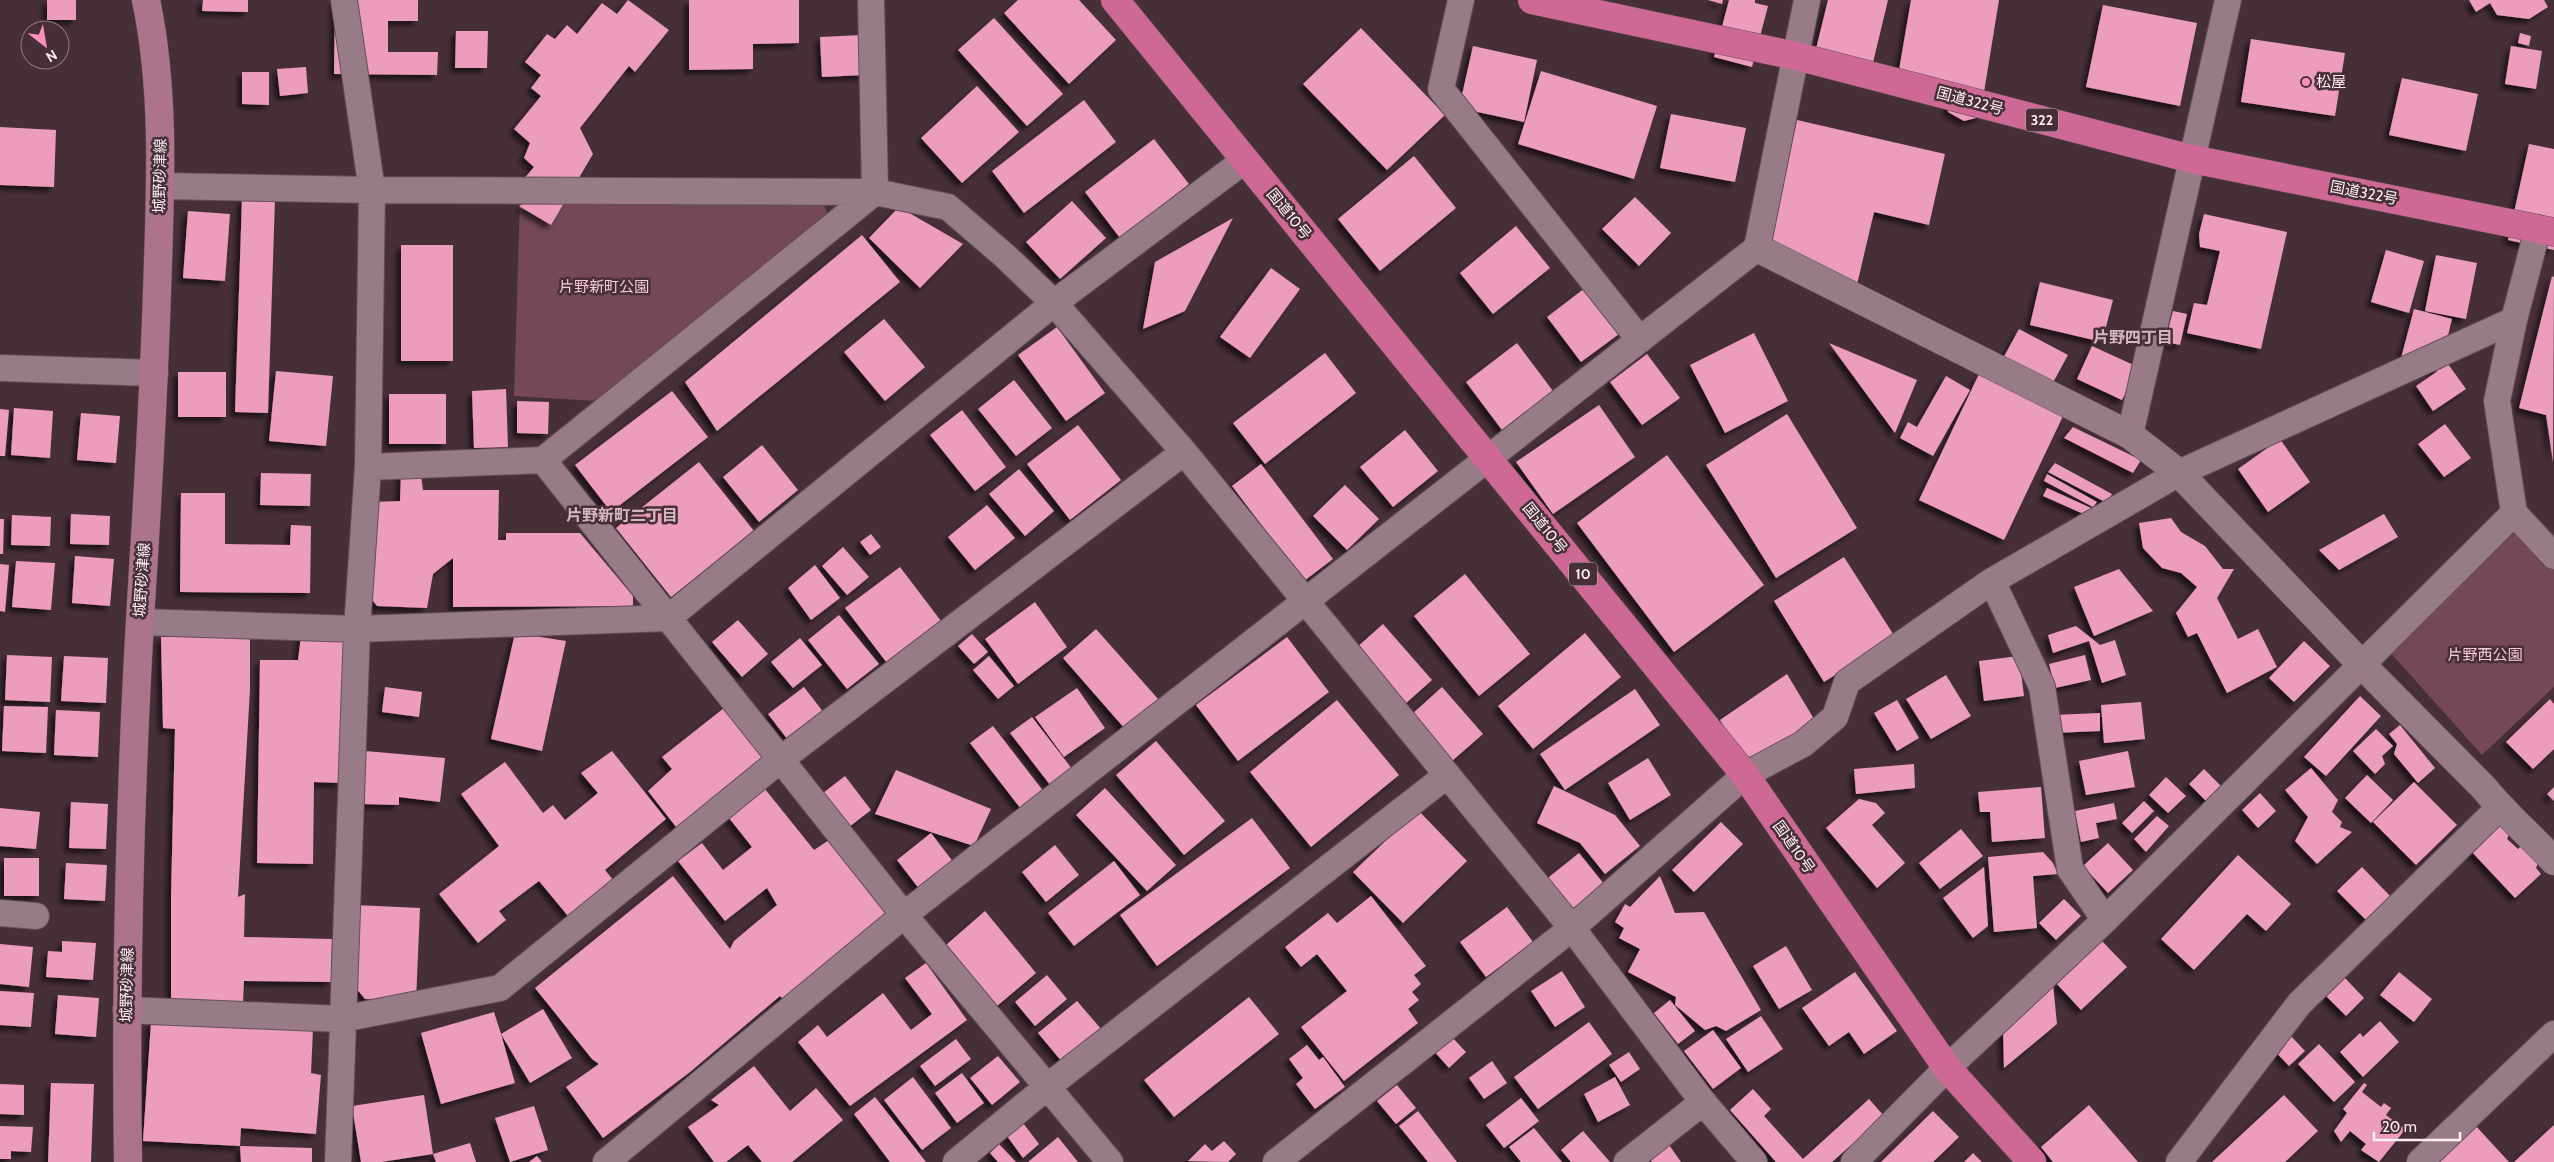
<svg xmlns="http://www.w3.org/2000/svg" width="2554" height="1162" font-family="Cabin,'Noto Sans JP',sans-serif">
  <defs>
    <filter id="shadow"><feDropShadow dx="-4.5" dy="4.5" stdDeviation="2.5" flood-color="#0009"/></filter>
  </defs>
  <rect width="100%" height="100%" fill="#472f38"/>
  <path fill="#744859" d="M520 199 823 202 829 219 598 401 514 396Z
    M2525 523 2554 556V687L2482 755 2389 651Z"/>
  <path fill="#ec9cbc" filter="url(#shadow)" d="M47 0H76V20H47Z
    M203 0H248V12L202 11Z
    M335 0H418V21H388V52H438L437 75 334 74Z
    M628 0 669 30 635 72 629 66 580 128 593 154 551 225 519 206 532 200 523 180 534 167 524 158 530 143 514 129 541 96 531 88 541 75 525 62 547 34 555 39 567 25 577 34 602 3 617 14Z
    M689 0H799V43L753 44V69L689 70Z
    M1018 0H1079L1116 40 1069 84 1004 13Z
    M1708 0H1723L1722 4Z
    M1729 0H1755V3L1768 6 1752 67 1714 57Z
    M1828 0H1888L1871 71 1814 57Z
    M1911 0H1999L1980 117 1964 121 1948 112 1945 83 1898 76Z
    M2469 0H2544L2548 7 2529 19 2497 15 2490 3 2476 12Z
    M2103 5 2197 23 2180 106 2086 87Z
    M994 18 1063 94 1027 126 958 50Z
    M1361 28 1445 115 1387 170 1303 84Z
    M456 31H488L487 68H455Z
    M2520 33 2531 36 2529 46 2518 43Z
    M862 35 864 75 822 77 820 37Z
    M2251 39 2345 53 2335 116 2241 102Z
    M1473 46 1537 60 1524 122 1459 108Z
    M2511 46 2542 51 2536 89 2505 84Z
    M306 67 308 93 280 96 277 69Z
    M1541 71 1657 106 1634 179 1518 144Z
    M242 72H269V105L242 104Z
    M2402 78 2478 94 2466 151 2389 135Z
    M977 86 1019 132 962 183 921 138Z
    M1084 100 1116 142 1024 213 992 171Z
    M1671 114 1746 128 1735 182 1660 168Z
    M1797 120 1945 154 1929 225 1874 212 1856 289 1768 245Z
    M0 127 56 130 54 187 0 185Z
    M1154 139 1189 184 1120 238 1085 192Z
    M2529 144 2554 149V250L2508 240Z
    M1414 156 1456 208 1380 271 1338 219Z
    M1635 197 1671 233 1639 266 1602 229Z
    M242 199H275L268 413 235 412Z
    M1072 201 1106 238 1060 279 1026 242Z
    M899 207 963 244 920 288 869 238Z
    M188 211 230 214 225 281 183 278Z
    M2204 214 2287 232 2261 349 2187 333 2194 303 2207 305 2220 251 2200 247 2199 234Z
    M1233 218 1185 311 1143 329 1155 262Z
    M1516 226 1550 268 1493 314 1460 273Z
    M862 235 900 282 717 431 685 382Z
    M401 245H453V361H401Z
    M2386 250 2424 261 2409 313 2371 302Z
    M2436 255 2477 263 2466 319 2425 311Z
    M1271 268 1300 289 1250 358 1220 337Z
    M2552 276 2554 277 2553 462 2546 415 2519 408Z
    M2040 282 2113 300 2102 342 2030 325Z
    M1585 288 1619 334 1581 362 1547 317Z
    M2414 309 2452 319 2439 372 2400 362Z
    M2173 311 2187 314 2180 345 2165 342Z
    M884 319 925 367 885 401 844 352Z
    M1057 327 1105 393 1066 421 1018 355Z
    M2019 329 2068 355 2050 388 2001 362Z
    M1754 333 1788 401 1725 433 1690 365Z
    M1517 343 1553 391 1502 430 1466 382Z
    M1829 343 1917 380 1895 433Z
    M2092 346 2138 367 2122 400 2077 379Z
    M1325 353 1356 393 1265 464 1233 423Z
    M1647 354 1680 398 1642 425 1610 382Z
    M2448 364 2466 389 2433 411 2416 386Z
    M276 371 333 376 326 446 269 441Z
    M178 372H226V417H178Z
    M1979 374 2064 414 2004 540 1919 500Z
    M1946 376 1970 390 1933 456 1900 438 1908 422 1917 427Z
    M1014 380 1052 428 1016 456 978 409Z
    M506 389 508 447 474 448 472 391Z
    M672 391 708 437 611 512 575 465Z
    M389 394H446V444H389Z
    M517 401 549 402 548 434 517 433Z
    M1599 405 1635 457 1553 514 1516 462Z
    M14 408 53 411 50 458 11 455Z
    M0 409 9 410 5 456H0Z
    M962 410 1006 467 975 491 930 435Z
    M81 413 120 416 116 463 77 460Z
    M1787 414 1857 528 1776 578 1706 465Z
    M2445 424 2471 458 2444 477 2418 444Z
    M1078 425 1121 480 1070 520 1027 464Z
    M2073 427 2141 460 2133 473 2064 438Z
    M1405 430 1438 471 1393 507 1360 467Z
    M2280 439 2310 482 2268 512 2238 469Z
    M762 445 798 490 759 522 723 477Z
    M1667 455 1764 585 1674 652 1577 523Z
    M699 462 754 531 671 597 616 528Z
    M2055 463 2112 494 2107 503 2048 472Z
    M1261 464 1333 559 1304 581 1232 486Z
    M1019 469 1054 511 1025 536 989 494Z
    M261 473 311 474 310 506 260 505Z
    M401 473 421 475 423 490H499L498 540H506V533H580L633 596V606L453 607V558L433 574 427 608 377 606 369 596 373 502 400 501Z
    M2047 474 2097 502 2093 507 2044 481Z
    M1345 485 1379 519 1347 550 1313 516Z
    M2047 488 2091 508 2088 516 2043 496Z
    M181 493H225V544L290 545 291 525 311 526 310 593 180 592Z
    M987 505 1015 538 975 570 948 537Z
    M71 514 110 516 109 545 70 544Z
    M2384 514 2398 537 2339 570 2319 550Z
    M12 515 51 517 50 546 11 545Z
    M2171 518 2181 532 2205 546 2223 569H2234L2217 598 2238 639 2258 629 2277 667 2227 693 2197 633 2188 637 2176 613 2197 587 2181 573 2162 568 2143 548 2139 523Z
    M0 519H4L3 554H0Z
    M871 534 881 547 870 555 860 542Z
    M843 547 869 577 847 595 822 566Z
    M75 556 114 559 110 606 72 603Z
    M1844 557 1895 637 1824 682 1774 601Z
    M16 561 55 563 51 610 12 607Z
    M0 564 9 565 5 612 0 611Z
    M815 565 840 598 811 620 788 588Z
    M900 567 941 621 887 663 845 608Z
    M2119 569 2153 611 2094 636 2074 587Z
    M1465 574 1530 654 1479 696 1414 616Z
    M1035 602 1067 647 1018 684 985 639Z
    M839 615 879 664 847 689 808 640Z
    M738 620 768 654 742 677 712 642Z
    M1383 624 1432 680 1404 705 1355 649Z
    M2076 626 2100 645 2115 640 2126 675 2102 683 2089 641 2053 653 2048 635Z
    M1096 629 1159 700 1126 730 1063 658Z
    M515 633 566 641 542 751 491 739Z
    M1585 633 1621 677 1533 749 1498 706Z
    M972 634 988 652 974 664 958 646Z
    M250 636V689L238 897 245 894 244 937 332 939 331 982 244 981 243 1002H171V896L175 729 163 728 161 637Z
    M301 636 345 641 341 783 314 782 313 864 257 863 260 660H298Z
    M1287 637 1329 692 1238 761 1196 705Z
    M800 638 822 665 793 688 771 662Z
    M2304 641 2330 666 2294 702 2269 678Z
    M7 655 52 657 50 702 5 700Z
    M2085 655 2091 680 2055 688 2049 664Z
    M64 656 108 658 106 703 61 701Z
    M989 656 1014 686 998 699 973 670Z
    M2019 656 2024 696 1984 701 1979 661Z
    M1787 674 1817 724 1750 767 1720 720Z
    M1946 675 1971 716 1931 739 1906 699Z
    M385 687 422 692 419 717 382 712Z
    M804 687 824 713 788 740 768 714Z
    M1442 687 1483 734 1452 761 1411 715Z
    M1077 688 1105 728 1064 757 1035 717Z
    M1635 689 1660 725 1565 790 1540 754Z
    M2360 696 2381 716 2326 776 2304 757Z
    M2550 699 2554 704V749L2533 769 2506 742Z
    M1337 700 1399 775 1311 847 1250 772Z
    M1897 700 1919 738 1897 751 1874 713Z
    M2141 702 2145 739 2104 743 2101 705Z
    M4 706 48 707 46 753 2 751Z
    M724 708 762 751 761 759 680 832 648 791 672 769 662 757Z
    M56 710 100 712 98 757 54 755Z
    M2100 713V731L2054 733 2053 715Z
    M1032 717 1076 774 1054 790 1010 733Z
    M2400 725 2435 768 2418 783 2394 754 2397 744 2389 734Z
    M993 726 1044 792 1021 809 970 743Z
    M2376 729 2393 746 2382 756 2385 764 2375 774 2353 751Z
    M1156 741 1225 821 1184 855 1116 775Z
    M365 751 445 758 440 802 399 797V805L362 804Z
    M612 751 666 819 605 870 614 881 568 916 539 881 499 911 506 920 478 943 439 894 499 846 461 794 505 762 543 813 553 805 565 820 598 793 581 773Z
    M2128 751 2135 787 2086 795 2079 761Z
    M1648 758 1671 795 1630 820 1608 783Z
    M1914 764 1915 788 1856 794 1854 769Z
    M2311 768 2338 800 2332 812 2342 822 2340 827 2352 832 2317 864 2295 841 2308 817 2285 790Z
    M2204 769 2224 789 2209 804 2189 784Z
    M896 770 991 809 974 846 875 814Z
    M2367 775 2393 800 2371 823 2345 798Z
    M845 776 871 810 849 827 823 793Z
    M2166 777 2186 796 2168 813 2149 795Z
    M2414 782 2457 825 2416 865 2373 822Z
    M1554 786 1615 815 1640 846 1605 874 1580 843 1537 823Z
    M2041 787 2045 838 1992 842 1990 812H1980L1978 792Z
    M2554 787V801L2547 794Z
    M1105 788 1176 865 1147 891 1076 815Z
    M765 789 814 850 832 838 891 912 786 1002 780 996 690 1072 603 1138 566 1087 599 1064 592 1059 535 988 673 876 730 949 734 941 777 905 767 888 725 921 678 861 702 843 723 870 752 847 729 818Z
    M2260 793 2276 811 2258 828 2242 810Z
    M1859 799 1876 803 1885 813 1872 825 1905 863 1877 888 1826 828Z
    M2144 801 2154 811 2132 833 2122 823Z
    M71 802 108 804 106 849 69 848Z
    M2114 803 2117 819 2096 823 2099 838 2081 842 2075 811Z
    M0 808 40 812 36 849 0 846Z
    M1418 810 1467 861 1403 923 1353 872Z
    M2157 816 2169 826 2146 852 2134 839Z
    M1252 818 1290 868 1157 966 1120 915Z
    M1721 822 1743 844 1694 892 1672 870Z
    M2503 822 2511 830 2507 839 2518 849 2523 844 2539 860 2536 868 2541 874 2515 898 2471 851Z
    M1961 829 1983 856 1940 889 1919 863Z
    M931 833 954 863 920 890 897 860Z
    M2108 843 2133 870 2108 893 2083 866Z
    M1055 845 1079 875 1046 902 1022 872Z
    M2043 852 2053 863 2058 874 2033 876 2037 928 1994 932 1988 857Z
    M1579 853 1604 884 1568 912 1544 881Z
    M2238 855 2291 904 2266 931 2247 914 2194 970 2161 939Z
    M4 858H39V896H4Z
    M1114 861 1140 895 1074 946 1048 913Z
    M66 863 107 865 105 901 64 899Z
    M1984 867 1988 926 1973 938 1943 898Z
    M2362 867 2392 898 2368 922 2337 891Z
    M1660 876 1675 913 1704 912 1761 1010 1726 1031 1716 1026 1705 1030 1675 1005 1676 997 1628 972 1640 949 1619 938 1624 928 1615 922 1625 904 1630 907Z
    M1371 896 1426 966 1414 975 1421 984 1412 992 1419 1000 1408 1009 1418 1023 1344 1081 1301 1027 1347 991 1317 954 1301 967 1285 947 1328 913 1337 923Z
    M2064 899 2081 916 2056 940 2039 923Z
    M355 905 420 908 416 1001 365 999 351 982Z
    M1507 907 1533 942 1486 977 1460 942Z
    M985 911 1036 973 997 1006 946 945Z
    M62 941 96 943 93 980 46 977 48 951 62 952Z
    M2102 941 2127 967 2081 1010 2057 984Z
    M0 944 33 947 29 987 0 984Z
    M1786 946 1812 990 1779 1009 1753 966Z
    M926 963 967 1020 850 1106 798 1042 818 1025 827 1037 883 993 911 1030 932 1014 905 978Z
    M1562 971 1585 1007 1555 1027 1531 991Z
    M1855 972 1897 1031 1864 1054 1849 1032 1829 1046 1802 1008Z
    M2399 972 2432 999 2414 1022 2380 995Z
    M1047 975 1067 999 1035 1026 1015 1002Z
    M2344 977 2364 998 2346 1016 2325 995Z
    M2053 984 2057 1024 2004 1068 2003 1029Z
    M0 991 34 993 31 1027 0 1025Z
    M58 995 99 998 96 1037 55 1034Z
    M1249 997 1279 1034 1174 1117 1144 1080Z
    M1670 1000 1695 1031 1678 1044 1654 1013Z
    M1077 1001 1102 1030 1063 1063 1038 1033Z
    M543 1009 572 1058 530 1083 501 1034 515 1083 441 1104 421 1033 494 1012 501 1034Z
    M1761 1016 1783 1049 1748 1072 1726 1039Z
    M2380 1021 2399 1042 2363 1077 2340 1052 2360 1033 2363 1037Z
    M151 1022 313 1029 311 1073 321 1075 316 1134 241 1128 240 1146 312 1148V1162H241L240 1146 143 1141Z
    M1589 1022 1612 1054 1538 1109 1514 1077Z
    M1713 1030 1741 1068 1713 1089 1684 1051Z
    M2288 1033 2305 1051 2289 1066 2272 1048Z
    M1450 1035 1466 1052 1449 1068 1433 1050Z
    M956 1039 971 1059 935 1086 920 1066Z
    M2319 1044 2355 1082 2334 1102 2298 1064Z
    M1307 1045 1319 1060 1323 1057 1345 1087 1315 1109 1296 1084 1303 1078 1289 1059Z
    M1629 1052 1640 1069 1621 1082 1609 1065Z
    M998 1056 1020 1082 992 1105 970 1078Z
    M1492 1061 1507 1083 1484 1099 1469 1078Z
    M754 1066 790 1111 816 1088 843 1120 792 1162H762L748 1145 726 1162H714L688 1127 719 1105 711 1100Z
    M962 1073 984 1103 957 1123 935 1093Z
    M913 1077 951 1128 922 1150 884 1100Z
    M1615 1077 1630 1105 1598 1122 1584 1094Z
    M51 1083 94 1084 91 1162H48Z
    M2364 1083 2367 1085 2362 1092 2381 1107 2384 1103 2391 1108 2386 1115 2402 1127 2405 1123 2408 1126 2379 1162 2361 1150 2366 1144 2350 1131 2341 1142 2334 1131 2347 1113 2343 1109Z
    M0 1084 24 1085V1115L0 1114Z
    M1397 1085 1416 1108 1396 1124 1377 1101Z
    M1753 1089 1771 1109 1764 1116 1803 1159 1869 1099 1884 1116 1832 1162H1776L1730 1110Z
    M424 1095 433 1154 381 1162H361L352 1106Z
    M2284 1095 2318 1131 2285 1162H2212Z
    M875 1097 926 1162H890L854 1114Z
    M1521 1098 1539 1121 1504 1148 1486 1125Z
    M2089 1105 2138 1162H2053L2041 1147Z
    M534 1106 548 1150 510 1162 495 1118Z
    M1418 1111 1457 1162H1428L1399 1126Z
    M1933 1111 1959 1137 1933 1162H1881Z
    M1023 1123 1039 1144 1023 1158 1007 1136Z
    M2475 1125 2509 1162H2434Z
    M2554 1125V1162H2514Z
    M0 1126 33 1127 31 1152 11 1151V1159H0Z
    M1534 1128 1562 1162H1521L1509 1147Z
    M1583 1131 1610 1162H1571L1561 1150Z
    M1058 1137 1078 1162H1028Z
    M1224 1141 1236 1154 1228 1162 1188 1161 1205 1144 1212 1151Z
    M1667 1142 1681 1162H1652L1647 1156Z
    M470 1143 476 1162H436L433 1154Z
    M999 1144 1016 1162H998L990 1153Z
    M1973 1153 1982 1162H1964Z
    M537 1156 542 1162H529Z"/>
  <g fill="none" stroke-linecap="round" stroke-linejoin="round">
    <g stroke="#634f57" stroke-width="28">
      <path id="minor" d="M871 0 875 192
        M1461 0 1441 89 1640 340
        M161 186 372 190 875 192 948 207 1005 256 1054 303 1184 452 1572 928 1703 1102 1754 1162
        M0 368 155 373
        M2130 435 2228 0
        M543 460 904 915 1110 1162
        M368 467 543 460 875 192
        M2514 513 2554 556
        M1992 581 2042 687 2070 869 2105 920
        M140 622 357 629 668 618 1054 303 1245 160
        M0 913 36 916
        M126 1010 342 1019 500 988 780 760 1184 452
        M338 1162 357 629 368 467 372 190 344 0
        M606 1162 904 915 1757 248 1807 0
        M956 1162 1047 1087 1446 776
        M1276 1162 1572 928 1745 775 1803 744 1835 717 1847 682 1992 581 2179 473 2514 320
        M1627 1162 1703 1102
        M1854 1162 1947 1068 2105 920 2514 513 2497 401 2514 320 2538 228
        M2179 1162 2299 1004 2500 807
        M2420 1162 2554 1034"/>
    </g>
    <g stroke="#634f57" stroke-width="29">
      <path id="tertiary" d="M1757 248 2130 435 2179 473 2362 665 2484 788C2505 814 2531 836 2554 861"/>
    </g>
    <g stroke="#634f57" stroke-width="29">
      <path id="secondary" d="M128 1162C125 960 131 756 144 554 150 457 155 360 158 262 161 174 164 86 146 0"/>
    </g>
    <g stroke="#634f57" stroke-width="29">
      <path id="trunk" d="M1115 0 1745 775 1947 1068 2032 1162
        M1532 0 1796 56 2192 159 2554 232"/>
    </g>
    <use href="#minor" stroke="#977b86" stroke-width="26"/>
    <use href="#tertiary" stroke="#977b86" stroke-width="28"/>
    <use href="#secondary" stroke="#ab748c" stroke-width="28"/>
    <use href="#trunk" stroke="#ce6895" stroke-width="28"/>
  </g>
  <circle fill="#fe8ebd" stroke="#472f38" stroke-width="2" cx="2306" cy="82" r="5"/>
  <g text-anchor="middle" stroke-width="5" stroke-linejoin="round" paint-order="stroke">
    <g fill="#472f38" stroke="#c8b5bc" stroke-width="1">
      <rect x="2026" y="108.5" width="32" height="23" rx="4"/>
      <rect x="1569" y="562.5" width="28" height="23" rx="4"/>
    </g>
    <g font-size="14" font-weight="bold" fill="#ffeff5">
      <text x="2042" y="125">322</text>
      <text x="1583" y="579">10</text>
    </g>
    <g font-size="15" fill="#ffeff5" stroke="#472f38" text-anchor="start">
      <text x="2316" y="87">松屋</text>
    </g>
    <g font-size="15" fill="#ffeff5" stroke="#472f38">
      <text transform="translate(1970 101) rotate(15)" y="5">国道322号</text>
      <text transform="translate(160 176) rotate(-89)" y="5">城野砂津線</text>
      <text transform="translate(2364 193) rotate(11)" y="5">国道322号</text>
      <text transform="translate(1289 214) rotate(51)" y="5">国道10号</text>
      <text transform="translate(1545 528) rotate(51)" y="5">国道10号</text>
      <text transform="translate(142 580) rotate(-86)" y="5">城野砂津線</text>
      <text transform="translate(1794 847) rotate(55)" y="5">国道10号</text>
      <text transform="translate(127 985) rotate(-89)" y="5">城野砂津線</text>
    </g>
    <g font-size="15" fill="#f4c8d8" stroke="#472f38">
      <text x="604" y="292">片野新町公園</text>
      <text x="2485" y="660">片野西公園</text>
    </g>
    <g font-size="16" font-weight="bold" fill="#d6b7c2" stroke="#472f38">
      <text x="2133" y="343">片野四丁目</text>
      <text x="622" y="521">片野新町二丁目</text>
    </g>
  </g>
  <g transform="translate(45 45) rotate(149)"><circle r="24" fill="#472f38" stroke="#917c84"/>
  <path d="M0-4L9 19L0 12L-9 19Z" fill="#fe8ebd"/>
  <text y="-8" font-size="14" font-weight="bold" text-anchor="middle" fill="#ffeff5">N</text>
  </g>
  <path d="M2374 1132v8h86v-8" fill="none" stroke="#ffeff5" stroke-width="2.5"/>
  <text x="2382" y="1132" font-size="15" fill="#ffeff5" stroke="#472f38" stroke-width="4" paint-order="stroke">20 m</text>
</svg>
